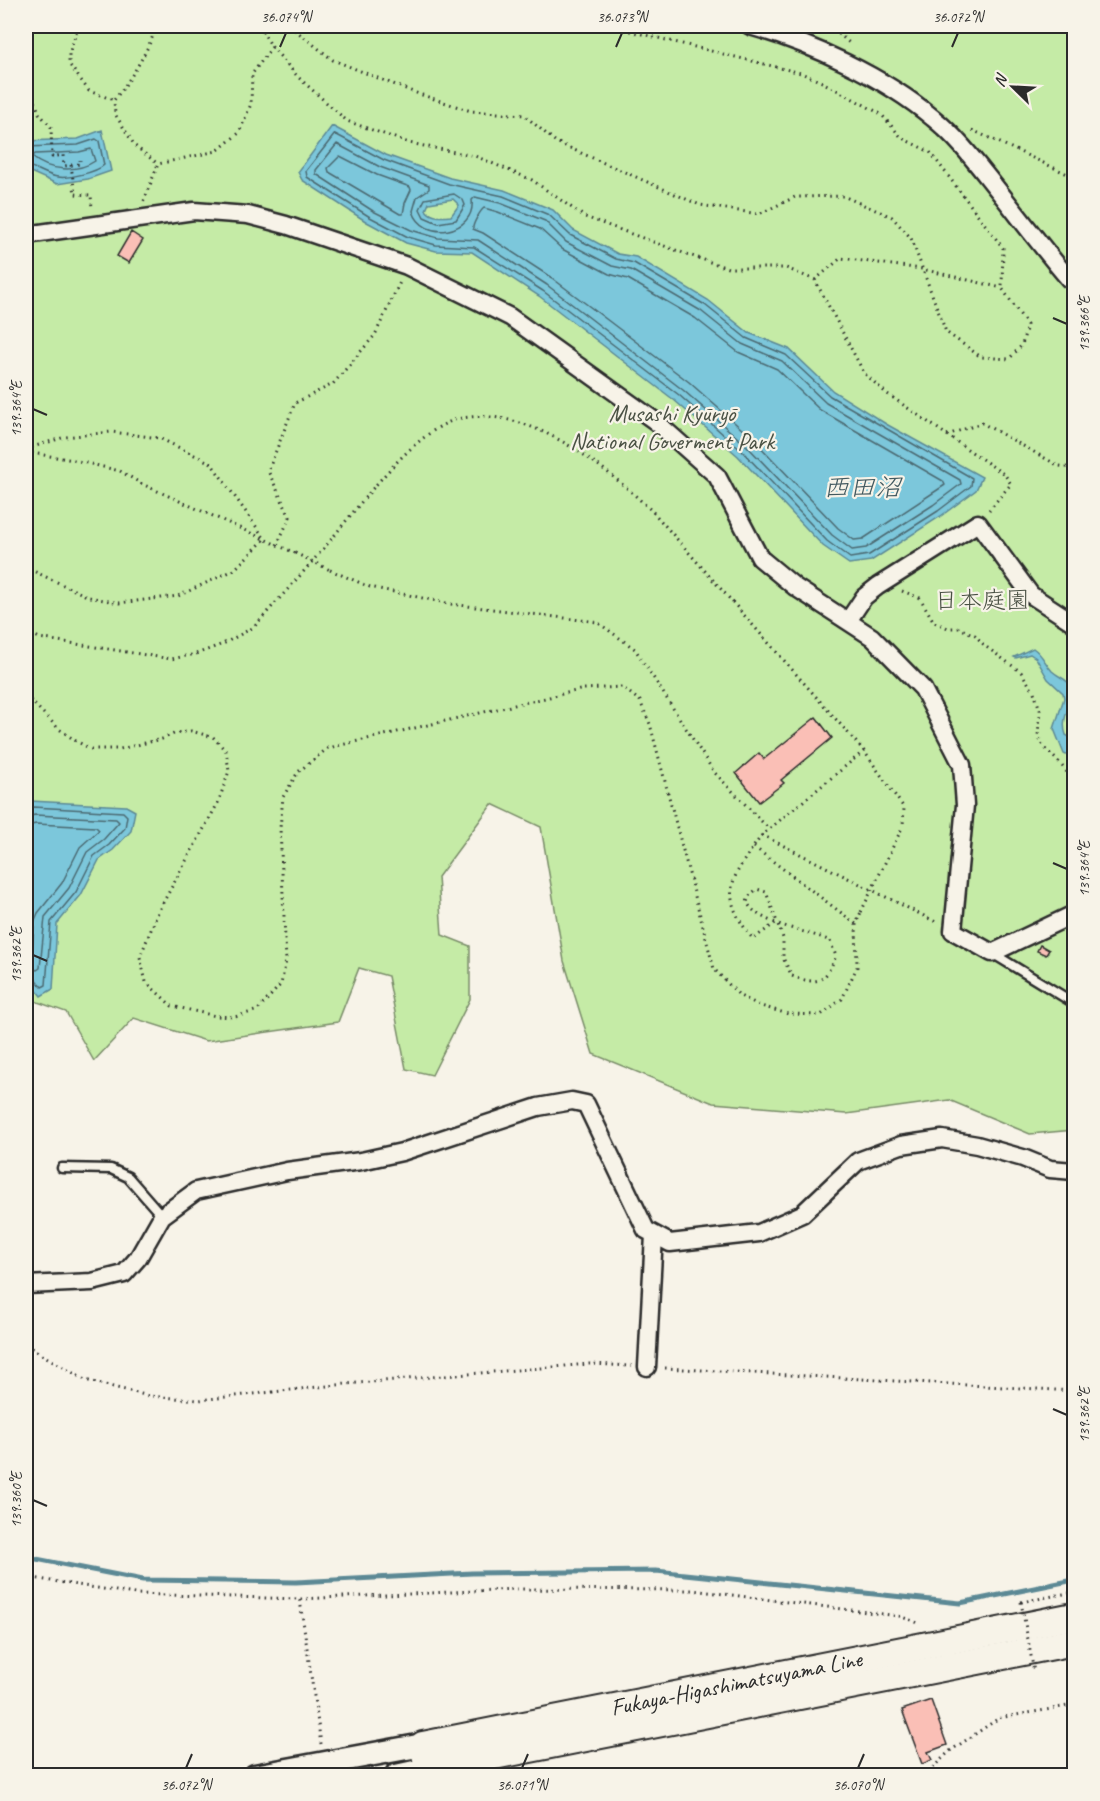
<svg xmlns="http://www.w3.org/2000/svg" width="1100" height="1801" font-family="Caveat,'Klee One',sans-serif">
  <rect width="100%" height="100%" fill="#f7f3e8"/>
  <filter id="ink" filterUnits="userSpaceOnUse"><feTurbulence type="fractalNoise" baseFrequency=".0167" numOctaves="2"/><feDisplacementMap in="SourceGraphic" scale="12" xChannelSelector="R" yChannelSelector="G"/><feConvolveMatrix kernelMatrix="1 2 1 2 8 2 1 2 1" color-interpolation-filters="sRGB"/></filter>
  <g filter="url(#ink)">
    <path fill="#c5eba6" stroke="#788b68" stroke-width="1.5" d="M26 26H1074V1130L1030 1134 949 1100 846 1114 713 1103 593 1054 564 961 541 827 492 804 438 877 442 935 470 946V999L432 1075 406 1069 388 976 359 968 338 1022 206 1041 134 1018 94 1061 66 1012 35 1001 26 1003Z"/>
    <path fill="#7cc7db" stroke="#5c8995" stroke-width="1.5" fill-rule="evenodd" d="M332 126 386 155 450 178 504 190 553 210 573 230 618 254 636 257 708 300 749 333 789 349 833 391 886 424 982 477 976 490 941 516 871 561 849 564 823 546 738 456 674 400 539 296 472 252 436 251 406 243 367 222 302 180 298 172ZM453 199 459 205 451 216C442 217 432 218 426 210L429 203Z
      M102 130 111 171 88 179 57 184 26 170V141L78 139Z
      M1033 648C1043 655 1044 662 1052 671 1061 679 1067 678 1074 690 1071 706 1060 719 1066 735L1074 740V759L1064 754 1054 729 1064 698 1063 693 1048 679 1036 658 1030 654 1016 658 1014 657Z
      M30 801 126 806 135 811 131 831 113 850 99 860 81 895 57 924 53 989 41 996 26 977V805Z"/>
    <g fill="none" stroke-linecap="round" stroke-linejoin="round">
      <path stroke="#4b6971" stroke-width="1.5" d="M335 134 384 160 449 184 503 196 549 215 570 235 616 259 634 263 705 305 746 338 786 355 830 396 972 478 971 486 938 511 869 555 850 558 827 541 742 451 679 395 543 291 474 247 436 245 408 237 370 217 307 177 306 171Z
        M337 144 380 167 429 185V189L417 197 413 211C423 243 476 234 472 200L475 197 500 203 545 221 566 242 612 266 631 270 701 311 742 344 782 361 826 403 960 480 961 484 933 505 866 548 852 550 832 535 747 446 683 390 547 285 478 240 438 238 411 230 373 211 316 174V170Z
        M26 147 78 145 96 139 99 141 104 165C97 172 68 179 58 177 47 176 37 167 26 166
        M91 149 95 161C77 173 48 171 32 157L35 154 79 152Z
        M340 156 377 175 410 187 411 190 405 203 403 214H400L329 172 328 168Z
        M454 194 463 200 465 205 456 220 438 223 424 217 420 209 425 199Z
        M484 208 498 212 540 229 562 249 609 274 628 279 695 318 738 352 777 369 820 410 943 481 945 485 863 539 854 540 838 528 753 439 689 382 552 278 483 233 473 229C472 225 480 211 484 208Z
        M26 809 33 807 123 812 127 816 125 828 109 845 94 856 76 892 51 922 46 985 42 987 32 975 26 974
        M26 817 35 815 116 819 119 822 104 839 87 852 69 888 45 917 40 968 37 970 26 966
        M26 826 36 824 96 827 99 830 80 847 62 883 38 913 34 922 32 955 26 957"/>
      <path stroke="#5c8995" stroke-width="5" d="M26 1557 143 1580 296 1582 472 1573 656 1571 960 1603 1074 1580"/>
    </g>
    <path fill="#fabfb6" stroke="#2b2b2b" stroke-width="1.5" d="M131 232 143 240 129 263 117 256Z
      M816 717 832 738 781 780 784 783 759 802 736 773 759 753 764 759Z
      M1040 945 1049 950 1046 955 1037 951Z
      M931 1700 947 1745 928 1752 932 1760 922 1764 902 1710Z"/>
    <g fill="none" stroke-linecap="round" stroke-linejoin="round">
      <g stroke="#2b2b2b" stroke-width="13">
        <path id="lane" d="M992 953 1074 1003
          M62 1168 111 1169 128 1177 162 1216"/>
      </g>
      <g stroke="#2b2b2b" stroke-width="21">
        <path id="street" d="M750 26C812 44 883 76 933 118 958 138 977 164 997 189 1021 219 1044 250 1069 279L1074 282
          M26 235 194 211 248 215 286 225 407 266 510 317 655 421 717 476 760 558 795 587 872 637 923 689 962 765 965 805 953 931 992 953 1074 914
          M848 621 864 597 878 586 978 523 1031 595 1074 623
          M26 1285 92 1282 124 1274 138 1258 162 1216 196 1191 287 1171 361 1161 402 1152 538 1107 572 1101 586 1104 646 1230 670 1243 759 1233 802 1214 858 1161 901 1145 942 1139 977 1145 1023 1158 1050 1169 1074 1171
          M647 1367 654 1235"/>
      </g>
      <g stroke="#2b2b2b" stroke-width="27">
        <path id="secondary" d="M255 1776 423 1745
          M396 1776 428 1769"/>
      </g>
      <g stroke="#2b2b2b" stroke-width="30">
        <g id="primary">
          <path d="M428 1769 1074 1642"/>
          <path id="s1" d="M430 1776 423 1745 1074 1616"/>
        </g>
      </g>
      <path stroke="#2b2b2b" stroke-width="3" stroke-dasharray="1.5 4.5" stroke-linecap="butt" d="M75 26 77 30 69 54V64L89 91 114 100
        M157 26C146 54 133 76 114 100L115 114 135 146 158 164
        M259 26 272 47 298 77 347 121 409 143 475 156 532 180 585 217 689 255 728 268H786L815 280 864 373 886 393 1005 475 1011 484 989 510
        M290 26 333 60 413 92 471 111 524 115 556 142 700 205 759 214 795 197 843 196 892 217 911 238 946 332 981 357 1009 359 1022 345 1027 325 1002 288 1003 248 930 152 902 138 881 114 822 82 801 73 609 26
        M829 26 852 45
        M26 73 39 113 51 127 52 157 63 155 64 166 80 164V160
        M972 130 1074 177
        M71 165 75 194 91 195 92 209
        M144 201 158 164 217 151 239 133 251 104 252 74 272 47
        M815 280 841 258 922 269 1002 288
        M947 435 982 423 1059 466 1074 468
        M26 449 65 437 111 432 159 438 211 463 265 539 234 570 178 596 119 603 89 597 29 569 26 564
        M26 452 74 460 120 471 142 484 295 553
        M277 545 290 517 268 471 295 403 333 384 375 335 401 280
        M330 570 370 587 451 604 597 622 635 649 714 772 769 829
        M902 591 920 598 934 622 948 628H959L975 635 985 646 1021 672 1034 692 1040 710 1038 736 1045 749 1058 761 1074 781
        M26 631 39 638 171 659 196 654 223 644 254 627C277 601 301 575 324 548 354 513 415 426 462 418 531 406 606 467 653 512L864 751 904 808 903 826
        M26 696 59 729 76 741 91 749H120L162 739 176 733 191 731 213 737 226 751 229 771 218 803 159 910 140 957 146 982 172 1006 216 1016 235 1017 258 1010 281 984 286 961 280 828 283 797 298 772 328 748 584 689 622 687 640 701 650 724 714 969 740 996 761 1006 788 1014 821 1015 842 999 857 967 856 924 861 912
        M864 751 762 835 938 923
        M762 835C732 877 716 893 753 939L777 922 766 892 757 889 749 896 747 902C758 925 808 930 830 941L836 956C825 982 819 986 792 976L783 958V938L777 922
        M754 847 856 924
        M26 1345 85 1380 149 1396 199 1400 346 1384 590 1364 632 1366
        M665 1368 1074 1391
        M26 1577 135 1594 300 1599 517 1589 692 1590 899 1616 921 1624
        M300 1600 321 1744
        M1021 1602 1074 1592
        M924 1776 950 1751 999 1718 1074 1705"/>
      <use href="#lane" stroke="#f7f3e8" stroke-width="8"/>
      <use href="#street" stroke="#f7f3e8" stroke-width="16"/>
      <use href="#secondary" stroke="#f7f3e8" stroke-width="22"/>
      <use href="#primary" stroke="#f7f3e8" stroke-width="26"/>
      <path stroke="#2b2b2b" stroke-width="3" stroke-dasharray="1.5 4.5" stroke-linecap="butt" d="M295 553 330 570
        M861 912 903 826
        M1021 1602 1034 1672"/>
    </g>
  </g>
  <path fill="none" stroke="#2b2b2b" stroke-width="2" d="M280 47 286 33M616 47 622 33M952 47 958 33M1053 318 1067 324M33 409 47 415M1053 863 1067 869M33 955 47 961M1053 1409 1067 1415M33 1500 47 1506M186 1768 192 1754M522 1768 528 1754M858 1768 864 1754"/>
  <g text-anchor="middle" stroke-width="4.5" stroke-linejoin="round" paint-order="stroke">
    <g font-size="24" fill="#4a5144" stroke="#f7f3e8">
      <text x="672" y="421">Musashi Kyūryō<tspan x="672" dy="28">National Goverment Park</tspan></text>
      <text x="982" y="608">日本庭園</text>
    </g>
    <g font-size="24" fill="#2b2b2b" stroke="#f7f3e8">
      <text dy="8" stroke="none"><textPath href="#s1" startOffset="351">Fukaya-Higashimatsuyama Line</textPath></text>
    </g>
    <g font-size="26" font-style="italic" fill="#435a60" stroke="#f7f3e8">
      <text x="862" y="496">西田沼</text>
    </g>
  </g>
  <rect width="1100" height="1801" fill="none" stroke="#f7f3e8" stroke-width="66"/>
  <g transform="translate(1013 87) rotate(294)" stroke="#f7f3e8" stroke-width="4.5" paint-order="stroke">
  <path d="M0-4.5L10 22L0 15L-10 22Z" fill="#2b2b2b"/>
  <text y="-9" font-size="16" font-weight="bold" text-anchor="middle" fill="#2b2b2b">N</text>
  </g>
  <rect x="33" y="33" width="1034" height="1735" fill="none" stroke="#2b2b2b" stroke-width="2"/>
  <g font-size="15" text-anchor="middle" fill="#2b2b2b">
    <text x="286" y="22">36.074°N</text>
    <text x="622" y="22">36.073°N</text>
    <text x="958" y="22">36.072°N</text>
    <text transform="translate(1084 324) rotate(-90)" y="5">139.366°E</text>
    <text transform="translate(16 409) rotate(-90)" y="5">139.364°E</text>
    <text transform="translate(1084 869) rotate(-90)" y="5">139.364°E</text>
    <text transform="translate(16 955) rotate(-90)" y="5">139.362°E</text>
    <text transform="translate(1084 1415) rotate(-90)" y="5">139.362°E</text>
    <text transform="translate(16 1500) rotate(-90)" y="5">139.360°E</text>
    <text x="186" y="1790">36.072°N</text>
    <text x="522" y="1790">36.071°N</text>
    <text x="858" y="1790">36.070°N</text>
  </g>
</svg>
